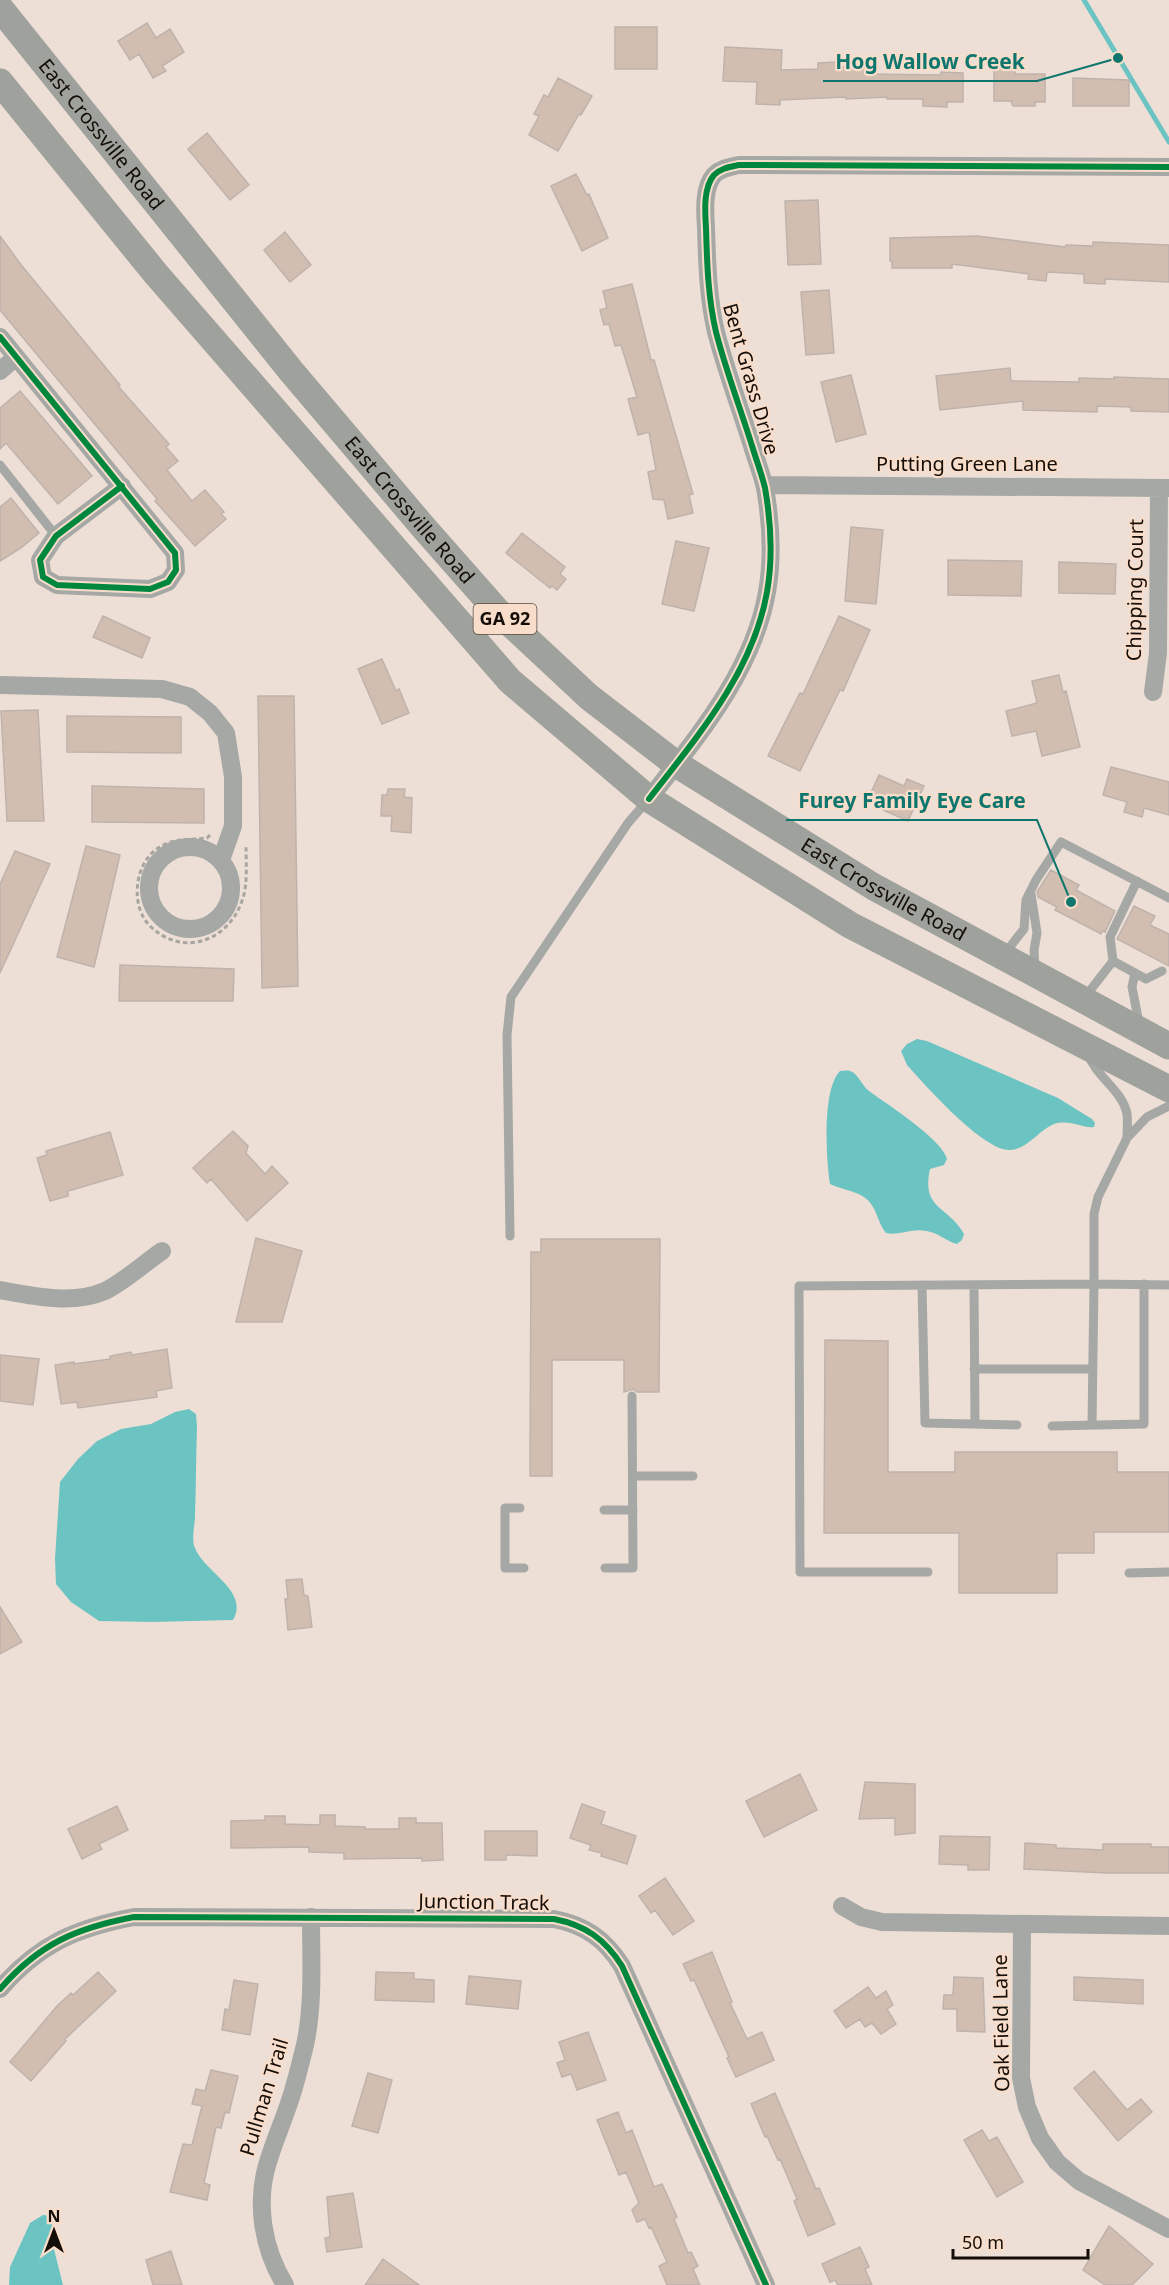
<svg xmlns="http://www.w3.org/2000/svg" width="1169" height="2285" font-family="'Noto Sans',sans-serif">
  <rect width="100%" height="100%" fill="#eedfd6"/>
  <path fill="#6cc4c2" d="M917 1039 927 1041 1058 1098 1092 1119 1095 1123 1094 1127C1084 1129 1070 1119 1054 1124 1039 1130 1028 1149 1010 1150 983 1151 925 1085 907 1065L901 1051 907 1044Z
    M840 1071C843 1071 846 1070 850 1071 858 1073 862 1086 869 1091 887 1104 943 1140 947 1159L944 1165 930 1169C921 1210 948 1205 964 1234L962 1240 957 1244C945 1241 940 1233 926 1231 912 1228 900 1236 886 1233 879 1224 878 1216 873 1207 865 1191 844 1191 830 1184 826 1159 822 1089 840 1071Z
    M189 1409 196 1414 197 1428C196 1457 196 1487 195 1516 195 1525 191 1540 195 1548 204 1572 250 1591 233 1620L152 1622 99 1621 71 1602 56 1584 55 1559 60 1482 78 1459 97 1441 121 1429 151 1424 175 1412Z
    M43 2215 54 2216V2249L63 2285H9L10 2267 30 2223Z"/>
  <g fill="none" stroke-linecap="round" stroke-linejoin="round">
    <path stroke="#6cc4c2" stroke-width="5" d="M1084 0 1169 142"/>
  </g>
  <path fill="#d2beb0" stroke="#beb3ac" stroke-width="1.5" d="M147 23 156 38 170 29 184 52 162 66 166 71 153 78 139 54 130 60 118 41Z
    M615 27H657V69H615Z
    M725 47 782 50 781 70 818 69V63L835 62V67L866 66 867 74 941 75V72L963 73V102H947V107L923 106V99H887V97L846 99V97L780 100V105L756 104 757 82 723 81Z
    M994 65H1015V74H1045V102H1035V106H1013L1011 101H994Z
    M558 78 592 96 581 115 579 114 558 151 529 135 539 116 534 114 544 95 548 97Z
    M1073 78 1129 80V106H1073Z
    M207 133 249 185 230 200 188 149Z
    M576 174 587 195 589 194 608 238 582 251 551 186Z
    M818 200 821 264 788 265 785 201Z
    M285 232 311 265 290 282 264 250Z
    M0 236 22 266 120 385 118 386 169 444 166 447 178 461 167 470 192 501 205 490 224 512 221 514 226 519 195 546 155 501 157 499 0 310Z
    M977 236 1065 247 1066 245 1093 246V242L1169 245V282L1105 279V284L1084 283V274L1047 272 1046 281 1028 279 1029 274 952 264V268H892V261H890V238Z
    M632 284 651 360H654L693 494 689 495 693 513 668 519 664 500 653 499 648 472 656 470 649 432 638 435 628 399 637 397 621 345 615 346 609 324 604 325 600 310 607 308 603 291Z
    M829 290 834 353 806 355 801 292Z
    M1010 368 1011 381 1079 382V378L1114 379V377L1169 379V412L1131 411V407L1097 406V412L1023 410V401L940 410 936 376Z
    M851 375 866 434 836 442 821 382Z
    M20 391 92 476 58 504 6 443 0 449V408Z
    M11 498 39 533 21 548 0 561V507Z
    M851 527 883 530 876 604 845 601Z
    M522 533 565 567 560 574 566 579 557 590 552 586 550 588 506 553Z
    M676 541 709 548 694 611 662 604Z
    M948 560 1022 561 1021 596 948 595Z
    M1059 562 1116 564 1115 594 1059 593Z
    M103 616 150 638 142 658 93 637Z
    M839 616 870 630 843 691 840 690 800 771 768 756 800 693 803 694Z
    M382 659 396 691 399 689 409 713 382 724 358 669Z
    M1059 675 1063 692 1066 691 1080 747 1042 756 1036 731 1012 736 1006 711 1037 703 1032 681Z
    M258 696H294L298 986 262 988Z
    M38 710 44 821H7L1 711Z
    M67 716 181 717V753L67 752Z
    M1111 767 1169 782V815L1144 808 1142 817 1124 812 1127 802 1103 795Z
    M879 775 904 786 907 779 924 786 908 821 878 808 880 804 868 799Z
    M92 786 204 789V823L92 822Z
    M388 789H405L404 797 412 798 411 833 391 831 392 816H381L382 795H387Z
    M86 846 120 855 94 967 57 957Z
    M15 851 50 864 0 973V884Z
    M1051 870 1079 885 1076 890 1115 911 1105 932 1102 931 1101 934 1055 910 1057 907 1038 897 1037 892Z
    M1134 906 1155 916 1150 925 1169 934V966L1117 939Z
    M120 965 234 969 233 1001H119Z
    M233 1131 248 1146 246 1153 265 1174 272 1166 288 1183 247 1221 211 1179 207 1183 193 1168Z
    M110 1132 123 1175 68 1191V1196L50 1201 37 1158 47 1155 46 1151Z
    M256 1238 302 1251 282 1322H236Z
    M541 1239H660L659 1392H637L633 1389 624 1392V1360H552V1476H530L531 1252H541Z
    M825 1340 888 1341V1472H955V1452H1117V1472H1169V1532H1094V1553H1057V1593H959V1533H824Z
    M167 1349 172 1388 156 1391 157 1397 78 1408 77 1402 61 1404 55 1365 74 1362V1364L110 1359V1356L131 1352 132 1355Z
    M0 1355 39 1359 33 1405 0 1401Z
    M302 1579 304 1595 308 1596 312 1627 288 1630 285 1599H288L286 1580Z
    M0 1607 22 1642 0 1654Z
    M800 1774 817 1810 764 1837 746 1801Z
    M865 1782 915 1784V1833L895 1835V1818L859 1819Z
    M582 1804 605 1812 601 1824 636 1836 627 1864 601 1856 602 1853 589 1850 591 1845 570 1838Z
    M117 1806 128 1830 99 1844 102 1849 82 1859 68 1829Z
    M320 1815H335V1826L365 1827V1829H399V1818H416V1823H442L443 1860 422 1861V1858L344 1859V1853L309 1852V1847L231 1848V1821L265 1820V1816H285V1824L320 1825Z
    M485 1831H537V1856L506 1855V1860H485Z
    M940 1836 990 1837 989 1870H968V1865L939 1864Z
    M1025 1843 1056 1845V1848L1103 1850V1844H1151V1847H1169V1873H1107L1024 1869Z
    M665 1878 694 1921 673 1935 655 1910 651 1913 639 1896Z
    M712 1952 732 2002 730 2003 747 2039 762 2032 774 2060 736 2077 727 2058 729 2057 694 1980 691 1981 683 1964Z
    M98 1972 116 1991 65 2039 66 2041 31 2081 10 2062 57 2006 71 1993 73 1995Z
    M376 1972 414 1973V1979L434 1980V2002L375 2000Z
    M469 1976 521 1981 518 2009 466 2004Z
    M954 1977 983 1978 985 2032 957 2031V2009H943L944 1995H953Z
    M1074 1977 1143 1980V2004L1074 2000Z
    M234 1980 258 1984 250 2035 222 2030 225 2009 229 2010Z
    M868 1987 876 1998 886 1991 893 2005 887 2009 896 2024 881 2034 872 2023 865 2027 860 2019 846 2028 834 2011Z
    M588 2032 606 2080 577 2090 571 2074 562 2077 557 2063 565 2060 559 2042Z
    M211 2070 238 2076 229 2113 225 2112 221 2128 216 2127 204 2183 210 2185 207 2200 170 2192 183 2144 192 2145 202 2106 192 2104 196 2089 205 2091Z
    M1094 2071 1127 2110 1141 2099 1152 2112 1118 2141 1074 2088Z
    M368 2073 392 2080 378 2133 352 2126Z
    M775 2093 816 2189 819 2188 835 2224 808 2236 794 2201 797 2199 780 2159 778 2160 767 2136 765 2137 751 2104Z
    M618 2112 626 2133 632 2130 654 2187 662 2184 677 2217 674 2219 688 2253 691 2252 698 2266 693 2269 700 2285H667L659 2266 667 2262 651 2227 649 2228 645 2219 637 2222 632 2210 639 2203 626 2172 619 2175 597 2120Z
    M982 2130 989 2141 997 2137 1023 2182 997 2197 964 2140Z
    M353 2193 362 2247 327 2252 325 2238 330 2237 327 2197Z
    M1109 2226 1153 2264 1132 2285H1105L1083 2270Z
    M860 2247 869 2267 865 2269 872 2285H838L835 2280 830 2282 822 2264Z
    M171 2251 182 2285H153L146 2260Z
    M383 2259 419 2285H365Z"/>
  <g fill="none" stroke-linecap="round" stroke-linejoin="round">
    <path stroke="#a7a5a0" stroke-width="3" stroke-dasharray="4.5 3" stroke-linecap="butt" d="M210 835 207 838C190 840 173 838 158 848 134 864 130 906 150 926 183 958 228 941 242 901 248 885 246 863 246 846"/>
    <path stroke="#a5a8a4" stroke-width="9" d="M0 465 56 536
      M1137 881 1110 937 1113 961 1146 979 1162 971
      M1031 894 1037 933 1034 950 1035 969
      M1005 953 1024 929 1026 900 1036 880 1061 842 1169 898
      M1135 973 1132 987 1139 1023
      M1085 997 1113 961
      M1088 1054C1096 1077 1123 1091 1127 1114 1128 1121 1127 1130 1127 1138
      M510 1236 507 1035 511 997 628 823 647 801
      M922 1285 925 1423 1017 1425
      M974 1285 975 1424
      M974 1369H1092
      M1092 1425 1094 1284 1169 1285
      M1052 1426 1144 1424V1284
      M633 1476H693
      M520 1508H505V1568H524
      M604 1510H633
      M605 1568H633L632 1396
      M928 1572H800L799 1286 1094 1284V1214L1098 1197 1127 1138 1147 1117 1169 1106
      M1129 1573 1169 1572"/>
    <path stroke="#a5a8a4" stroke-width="18" d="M0 337 175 553 176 570 168 582 150 589 57 585 43 577 40 560 56 536 122 486
      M0 371 16 357
      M764 485 1169 488
      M0 685 162 689 190 697 210 713 226 733 233 777V826L221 860
      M1153 692 1158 653 1159 488
      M649 799C697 737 753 672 767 592 773 558 771 522 765 488 762 475 757 462 753 449 741 410 726 371 716 332 708 298 707 263 706 228 705 212 703 188 714 175 721 168 730 167 739 165L1169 167
      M149 888a41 41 0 1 1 82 0a41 41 0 1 1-82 0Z
      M0 1290C33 1296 73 1305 105 1291 122 1283 146 1262 162 1251
      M842 1906 861 1917 882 1922 1169 1926
      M1022 1924 1021 2078 1027 2107 1040 2138 1057 2162 1079 2181 1169 2229
      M0 1989C39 1944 76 1928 134 1917L554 1919C585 1925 605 1939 622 1966L766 2285
      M285 2285C263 2249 255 2203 268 2162 275 2139 285 2117 292 2094 297 2078 301 2061 305 2045 314 2003 311 1959 311 1917"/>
    <g stroke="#9fa29c" stroke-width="27">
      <path id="s1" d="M0 8 291 371 424 528 499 613 589 697 676 764 874 887 1169 1046"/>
      <path d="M0 82 156 274 510 681 649 799 850 925 1169 1089"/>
    </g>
    <g stroke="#f8ddcb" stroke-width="10">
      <path id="cycleway" d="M0 337 175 553 176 570 168 582 150 589 57 585 43 577 40 560 56 536 122 486
        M649 799C697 737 753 672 767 592 773 558 771 522 765 488 762 475 757 462 753 449 741 410 726 371 716 332 708 298 707 263 706 228 705 212 703 188 714 175 721 168 730 167 739 165L1169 167
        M0 1989C39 1944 76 1928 134 1917L554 1919C585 1925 605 1939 622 1966L766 2285"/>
    </g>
    <use href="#cycleway" stroke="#00873e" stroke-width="6"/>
  </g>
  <g text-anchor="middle" stroke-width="4.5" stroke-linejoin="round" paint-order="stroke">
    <rect fill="#f8ddcb" stroke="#594b42" stroke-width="1.5" x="473.5" y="604" width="63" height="30" rx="4.5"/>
    <g font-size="18" font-weight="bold" fill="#150d07">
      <text x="505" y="625">GA 92</text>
    </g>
    <g font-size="20" fill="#150d07" stroke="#f8ddcb">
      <text dy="7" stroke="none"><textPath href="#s1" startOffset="162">East Crossville Road</textPath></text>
      <text transform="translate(751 379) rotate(74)" y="7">Bent Grass Drive</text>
      <text x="967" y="471">Putting Green Lane</text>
      <text dy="7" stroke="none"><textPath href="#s1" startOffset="648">East Crossville Road</textPath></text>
      <text transform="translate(1135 590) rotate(-89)" y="7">Chipping Court</text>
      <text dy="7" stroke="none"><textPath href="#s1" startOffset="1260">East Crossville Road</textPath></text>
      <text transform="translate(484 1902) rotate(1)" y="7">Junction Track</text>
      <text transform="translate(1001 2023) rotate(-91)" y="7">Oak Field Lane</text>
      <text transform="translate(264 2097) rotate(-73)" y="7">Pullman Trail</text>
    </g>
  </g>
  <path fill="none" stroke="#0f766e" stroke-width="2" d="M1118 58L1037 81H823M1071 902L1037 820H786"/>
  <g fill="#0f766e" stroke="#f8ddcb" stroke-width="2">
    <circle cx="1118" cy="58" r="6"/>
    <circle cx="1071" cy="902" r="6"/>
  </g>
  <g font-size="21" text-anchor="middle" font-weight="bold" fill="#0f766e" stroke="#f8ddcb" stroke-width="4.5" stroke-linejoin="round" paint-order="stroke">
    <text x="930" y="69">Hog Wallow Creek</text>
    <text x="912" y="808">Furey Family Eye Care</text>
  </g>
  <g transform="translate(54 2231)" stroke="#f8ddcb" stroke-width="4.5" paint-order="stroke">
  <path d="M0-4.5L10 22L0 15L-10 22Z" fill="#150d07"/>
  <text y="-9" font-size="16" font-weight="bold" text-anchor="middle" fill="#150d07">N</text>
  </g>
  <path d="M953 2249v9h135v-9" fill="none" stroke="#150d07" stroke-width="3"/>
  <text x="962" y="2249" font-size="18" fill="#150d07" stroke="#f8ddcb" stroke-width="4.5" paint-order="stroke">50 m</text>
</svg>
